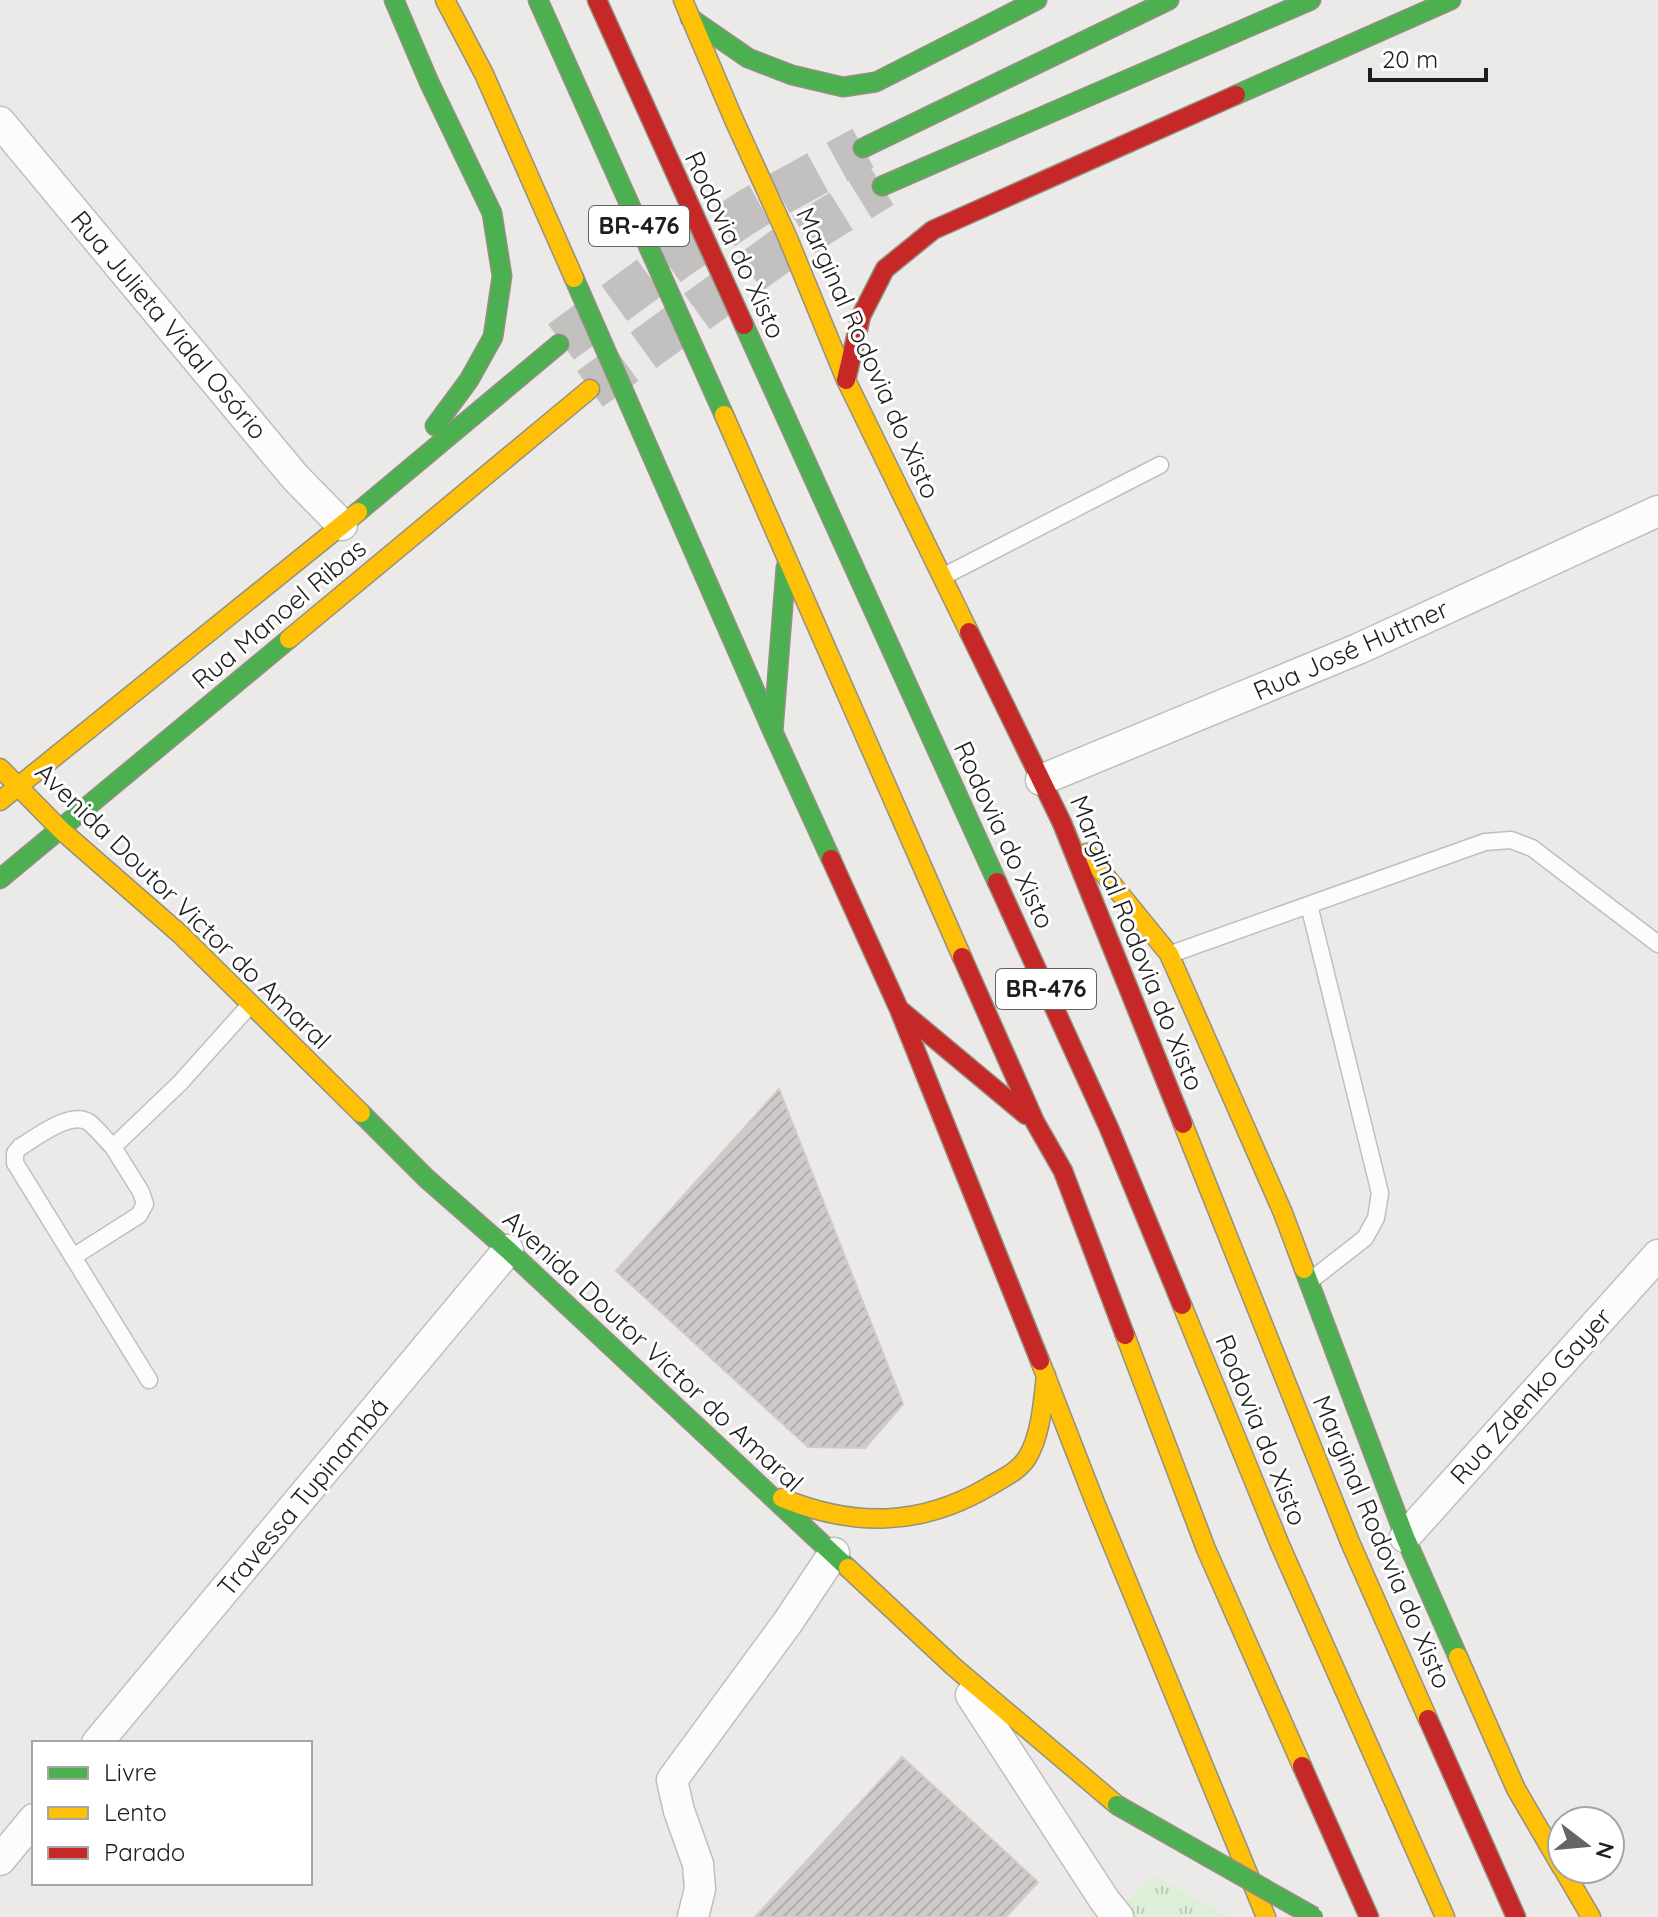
<svg xmlns="http://www.w3.org/2000/svg" width="1658" height="1917" font-family="Quicksand,sans-serif">
  <defs>
    <pattern id="park-tufts" width="24" height="20" patternUnits="userSpaceOnUse" patternTransform="scale(2)"><rect width="24" height="20" fill="#ddefd6"/><path d="M3 7l-1-3M5 7V3M7 7l1-3M15 17l-1-3M17 17v-4M19 17l1-3" fill="none" stroke="#bdccb7"/></pattern>
    <pattern id="building-hatch" width="6" height="6" patternUnits="userSpaceOnUse" patternTransform="scale(2)"><rect width="6" height="6" fill="#cdcac9"/><path d="M-1 1l2-2M0 6l6-6M5 7l2-2" fill="none" stroke="#b0adac"/></pattern>
  </defs>
  <rect width="100%" height="100%" fill="#eceae8"/>
  <path fill="url(#park-tufts)" d="M1153 1875 1229 1917H1115Z"/>
  <path fill="url(#building-hatch)" stroke="#cfcbc9" stroke-width="2" d="M779 1089 903 1404 865 1448 808 1447 616 1271Z
    M902 1757 1038 1882 1006 1917H755Z"/>
  <g fill="none" stroke-linecap="round" stroke-linejoin="round">
    <path stroke="#c3c1c0" stroke-width="44" stroke-dasharray="44 22" stroke-linecap="butt" d="M561 342 682 254 753 208 863 148
      M590 389 801 236 882 186"/>
    <g stroke="#bfbfbe" stroke-width="19">
      <path id="lane" d="M944 576 1160 465
        M1309 905 1380 1193 1376 1218 1365 1238 1310 1281
        M1171 954 1485 842 1511 840 1532 848 1658 944
        M73 1257 139 1215 145 1204 141 1192 113 1147
        M149 1380 15 1163V1153L20 1147C37 1137 72 1109 90 1123 98 1130 105 1139 113 1147L180 1083 249 1006"/>
    </g>
    <g stroke="#bfbfbe" stroke-width="33">
      <path id="street" d="M0 122 295 477 342 525
        M1041 780 1358 649 1658 511
        M1405 1537 1658 1255
        M971 1695 1105 1901 1118 1917
        M97 1743 508 1250
        M0 1860 34 1819
        M693 1917 700 1889 698 1864 679 1811 672 1780 788 1622 834 1553"/>
    </g>
    <g stroke="#949082" stroke-width="21">
      <path id="fast" d="M394 0 429 82 492 213 502 276 493 337 469 380 435 426
        M538 0 724 415
        M690 18 748 58 792 75 843 87 876 82 1037 0
        M1236 95 1451 0
        M863 148 1169 0
        M882 186 1311 0
        M574 278 773 732 831 859
        M744 325 997 882
        M358 512 559 344
        M773 732 786 567
        M0 879 289 639
        M361 1113 426 1178 508 1250 848 1568
        M1304 1269 1405 1537 1458 1657"/>
    </g>
    <g stroke="#949082" stroke-width="21">
      <path id="slow" d="M445 0 484 74 574 278
        M683 0 734 120 787 236 846 380 969 632
        M724 415 962 957
        M289 639 590 389
        M0 768 61 830 180 934 361 1113
        M0 801 358 512
        M1087 853 1169 954 1283 1213 1304 1269
        M1183 1124 1350 1542 1428 1719
        M1182 1305 1280 1545 1445 1917
        M1125 1335 1206 1549 1302 1766
        M1040 1361 1096 1505 1266 1917
        M782 1498C853 1527 920 1527 988 1487 1001 1479 1018 1472 1027 1458 1041 1435 1043 1402 1046 1375
        M848 1568 954 1667 1117 1805
        M1458 1657 1516 1789 1562 1868
        M1563 1869 1591 1917"/>
    </g>
    <g stroke="#949082" stroke-width="21">
      <path id="jam" d="M597 0 744 325
        M846 380 861 316 885 269 933 230 1236 95
        M969 632 1062 823 1183 1124
        M831 859 899 1009 1040 1361
        M997 882 1109 1128 1182 1305
        M962 957 1035 1122 1063 1171 1125 1335
        M899 1009 1026 1115
        M1428 1719 1516 1917
        M1302 1766 1369 1917"/>
    </g>
    <use href="#lane" stroke="#fcfcfc" stroke-width="16"/>
    <use href="#street" stroke="#fcfcfc" stroke-width="30"/>
    <use href="#fast" stroke="#4caf50" stroke-width="18"/>
    <use href="#slow" stroke="#ffc107" stroke-width="18"/>
    <use href="#jam" stroke="#c62828" stroke-width="18"/>
    <g stroke="#949082" stroke-width="21" stroke-linecap="butt">
      <path id="fast-bridge" d="M1117 1805 1314 1917"/>
    </g>
    <use href="#fast-bridge" stroke="#4caf50" stroke-width="18"/>
  </g>
  <g text-anchor="middle" stroke-width="6" stroke-linejoin="round" paint-order="stroke">
    <g fill="#fff" stroke="#626262" stroke-width="2">
      <rect x="589" y="206" width="100" height="40" rx="6"/>
      <rect x="996" y="969" width="100" height="40" rx="6"/>
    </g>
    <g font-size="24" font-weight="bold" fill="#1e1e1e">
      <text x="639" y="234">BR-476</text>
      <text x="1046" y="997">BR-476</text>
    </g>
    <g font-size="26" fill="#1e1e1e" stroke="#fff">
      <text transform="translate(735 245) rotate(65)" y="9">Rodovia do Xisto</text>
      <text transform="translate(169 325) rotate(50)" y="9">Rua Julieta Vidal Osório</text>
      <text transform="translate(868 353) rotate(66)" y="9">Marginal Rodovia do Xisto</text>
      <text transform="translate(279 614) rotate(-40)" y="9">Rua Manoel Ribas</text>
      <text transform="translate(1351 650) rotate(-24)" y="9">Rua José Huttner</text>
      <text transform="translate(1004 835) rotate(65)" y="9">Rodovia do Xisto</text>
      <text transform="translate(183 906) rotate(44)" y="9">Avenida Doutor Victor do Amaral</text>
      <text transform="translate(1137 943) rotate(68)" y="9">Marginal Rodovia do Xisto</text>
      <text transform="translate(653 1351) rotate(43)" y="9">Avenida Doutor Victor do Amaral</text>
      <text transform="translate(1531 1396) rotate(-48)" y="9">Rua Zdenko Gayer</text>
      <text transform="translate(1261 1430) rotate(68)" y="9">Rodovia do Xisto</text>
      <text transform="translate(303 1497) rotate(-50)" y="9">Travessa Tupinambá</text>
      <text transform="translate(1382 1542) rotate(67)" y="9">Marginal Rodovia do Xisto</text>
    </g>
  </g>
  <rect x="32" y="1741" width="280" height="144" fill="#ffffff" stroke="#a5a5a5" stroke-width="2"/>
  <rect x="48" y="1767" width="40" height="12" fill="#4caf50" stroke="#a5a5a5" stroke-width="2"/>
  <text x="104" y="1781" font-size="24" fill="#1e1e1e">Livre</text>
  <rect x="48" y="1807" width="40" height="12" fill="#ffc107" stroke="#a5a5a5" stroke-width="2"/>
  <text x="104" y="1821" font-size="24" fill="#1e1e1e">Lento</text>
  <rect x="48" y="1847" width="40" height="12" fill="#c62828" stroke="#a5a5a5" stroke-width="2"/>
  <text x="104" y="1861" font-size="24" fill="#1e1e1e">Parado</text>
  <g transform="translate(1586 1845) rotate(106)"><circle r="38" fill="#ffffff" stroke="#a5a5a5" stroke-width="2"/>
  <path d="M0-6L14 30L0 20L-14 30Z" fill="#666565"/>
  <text y="-12" font-size="22" font-weight="bold" text-anchor="middle" fill="#1e1e1e">N</text>
  </g>
  <path d="M1370 68v12h116v-12" fill="none" stroke="#1e1e1e" stroke-width="4"/>
  <text x="1382" y="68" font-size="24" fill="#1e1e1e" stroke="#ffffff" stroke-width="6" paint-order="stroke">20 m</text>
</svg>
